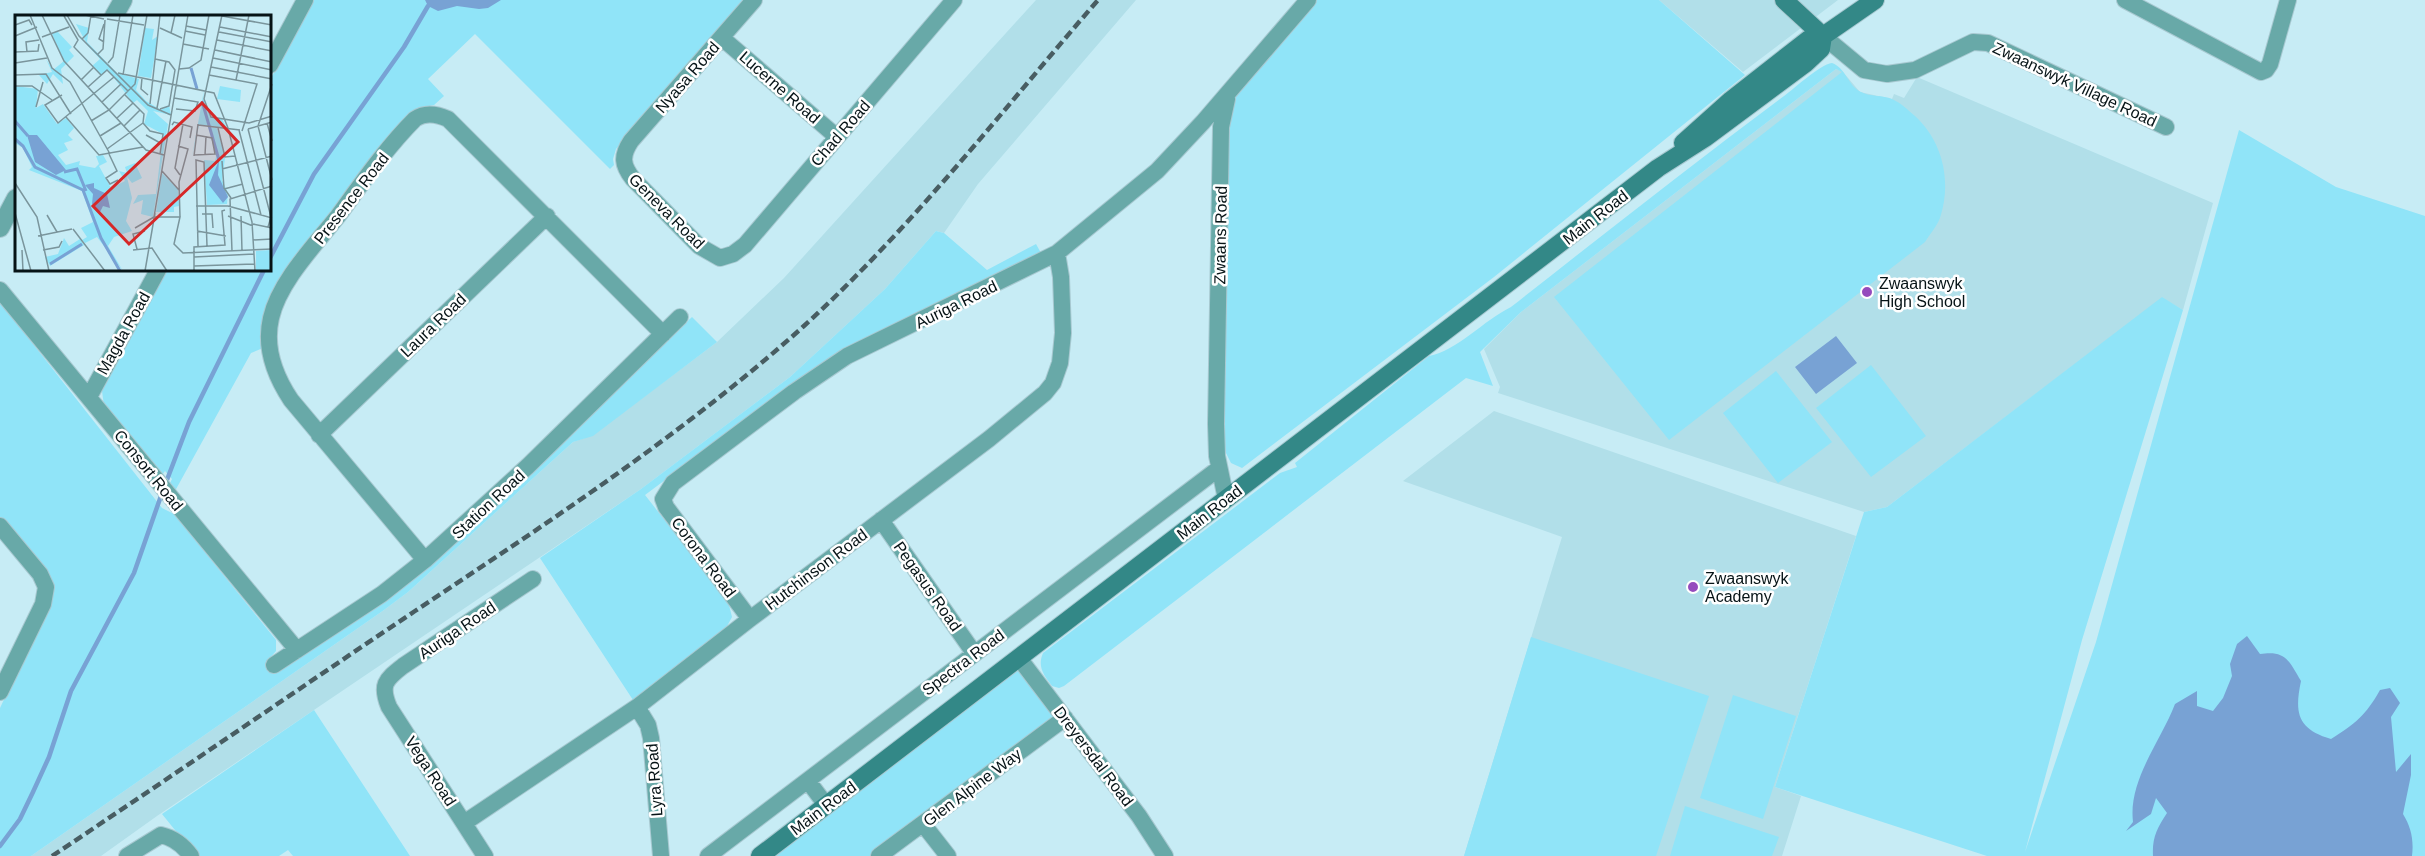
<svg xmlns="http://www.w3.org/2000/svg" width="2425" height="856" font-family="Helvetica,sans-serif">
  <rect width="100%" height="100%" fill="#c7ecf5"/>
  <path fill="#b1dfe9" d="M1036 0H1136L978 184 944 233 936 231 885 289 790 377 641 489 157 816 101 856H31L384 610 408 592 573 442 593 435 717 342 784 278Z
    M1659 0H1838L1743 72Z
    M1836 69 1843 72 1860 92 1892 99 1894 94 1904 98 1917 77 2213 203 2183 310 2162 298 1887 507 1864 512 1498 393 1500 387 1484 349 1521 312Z
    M1494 411 1856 536 1775 787 1801 796 1782 856H1464L1562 537 1403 481Z"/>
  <path fill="#90e4f8" d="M313 0H744L616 149 613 159 614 165 610 169 475 34 428 79 444 96 434 105 420 108 278 282 263 348 251 353 175 491 169 485 172 479 165 471 162 475 104 406 102 391 167 270H270V80Z
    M1316 0H1659L1745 75 1494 277 1242 468 1231 463 1224 449 1228 130 1230 108 1237 91Z
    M1832 63C1846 68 1848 86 1861 92 1870 97 1883 95 1892 99 1901 103 1908 110 1915 116 1943 142 1952 181 1940 218 1937 226 1930 234 1925 242L1669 440 1554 297 1842 72 1836 69 1521 312 1480 352 1493 386 1466 378 1064 686 1059 688 1052 686C1044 675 1037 667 1043 653L1280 473 1297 467 1295 463 1429 356C1457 351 1484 320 1511 307 1600 237 1689 167 1780 99 1792 91 1820 64 1832 63Z
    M2239 130 2336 187 2425 216V856H1987L1775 787 1864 512 1887 507 2162 297 2183 310 2082 640 2025 852 2096 642Z
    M936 231 944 233 987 270 1036 244 1041 253 819 365 645 495 728 601 732 617 725 630 633 700 540 558 641 489 790 377 885 289Z
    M0 302 162 508 174 514 276 640V651L269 659 446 551 692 317 717 342 593 436 573 442 408 592 384 610 31 856H0V708L52 598 46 572 0 517Z
    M1871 365 1926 436 1871 477 1816 408Z
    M1776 371 1832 442 1778 483 1723 413Z
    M1531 637 1709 696 1656 856H1464Z
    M1019 658 1065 718 879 856H760Z
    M1733 695 1796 716 1763 819 1700 798Z
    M314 710 410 856H293L288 850 279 856H196L162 814Z
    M1685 806 1779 837 1772 856H1670Z"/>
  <path fill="#78a2d4" d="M425 0H501L488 8 479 9 457 6 438 11 428 6Z
    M1836 336 1857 363 1816 394 1795 367Z
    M2247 636 2260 654C2286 650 2289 661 2301 681 2294 714 2298 729 2331 739 2355 724 2366 715 2380 690L2390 688 2400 703 2391 717 2396 772 2411 754V775L2403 814C2411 827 2414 840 2412 856H2153C2152 838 2157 828 2167 813L2156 798 2151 814 2126 831 2133 822C2128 780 2161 741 2175 704L2197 691V706L2213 711 2223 698 2232 676 2230 664 2237 644Z"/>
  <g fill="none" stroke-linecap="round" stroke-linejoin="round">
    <path stroke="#78a2d4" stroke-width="4.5" d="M270 258 314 174 404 47 428 6
      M165 485 189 422 264 270
      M0 846 20 819 33 792 49 757 71 691 134 573 162 493"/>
    <g stroke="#a8c9d1" stroke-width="18">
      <path id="minor" d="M754 0 631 141C621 156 622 165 633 179L699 246 720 258 733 254 745 245 954 0
        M2125 0 2261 72 2266 70 2270 64 2288 0
        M1823 36 1864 70 1887 74 1915 70 1973 42 1988 43 2166 127
        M722 38 837 137
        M270 65 305 0
        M0 290 297 650
        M89 397 158 270
        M319 435 547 216
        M1226 499 1217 456 1216 424 1221 127 1227 99
        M881 520 974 653
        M0 526 40 574 46 587 43 604 0 692
        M425 560 291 400C275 376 264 348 271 318 279 282 315 245 338 216 362 183 386 148 415 119 425 112 437 114 448 119L663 334
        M750 619 666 507 663 499 673 483 794 392 847 356 1057 253 1157 171 1203 122 1308 0
        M1019 658 1139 816 1165 856
        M274 665 382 594 425 560 528 466 680 317
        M637 707 648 725 651 738 661 856
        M808 781 826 805
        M464 823 637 707 750 619 989 439 1045 393 1053 383 1060 363 1063 333 1061 277 1057 253
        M923 824 948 856
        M127 856 161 835C174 838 183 845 191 856
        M485 856 389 707C380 685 385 680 403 666L533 579
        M708 856 1218 469
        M879 856 1065 718"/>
    </g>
    <g stroke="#a8c9d1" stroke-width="20">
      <path id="tertiary" d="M114 16 123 0
        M0 228 16 198"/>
    </g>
    <g stroke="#a8c9d1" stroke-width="20">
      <path id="secondary" d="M1784 0 1823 36
        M1683 143 1731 100 1809 39 1823 36 1875 0
        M760 856 1658 168 1705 138 1806 63 1821 49 1823 36"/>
    </g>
    <use href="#minor" stroke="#68a9a8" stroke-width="16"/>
    <use href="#tertiary" stroke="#68a9a8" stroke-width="18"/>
    <use href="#secondary" stroke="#338887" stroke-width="18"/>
    <path stroke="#485d62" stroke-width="4.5" stroke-dasharray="9 4.5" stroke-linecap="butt" d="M52 856C174 775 294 692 415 611 546 524 677 438 795 334 907 234 1000 113 1098 0"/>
  </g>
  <g fill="#954bbd" stroke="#fff" stroke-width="2">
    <circle cx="1867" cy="292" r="6"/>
    <circle cx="1693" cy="587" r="6"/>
  </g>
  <g text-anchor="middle" stroke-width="5" stroke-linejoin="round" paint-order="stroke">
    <g font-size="16" fill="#061316" stroke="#fff">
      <text transform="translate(687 77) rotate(-49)" y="6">Nyasa Road</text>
      <text transform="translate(2075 84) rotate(25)" y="6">Zwaanswyk Village Road</text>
      <text transform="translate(780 87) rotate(41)" y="6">Lucerne Road</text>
      <text transform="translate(840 133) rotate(-49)" y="6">Chad Road</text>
      <text transform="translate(351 198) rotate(-52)" y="6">Presence Road</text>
      <text transform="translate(667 211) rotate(45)" y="6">Geneva Road</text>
      <text transform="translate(1595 217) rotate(-38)" y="6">Main Road</text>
      <text transform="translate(1220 235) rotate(-89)" y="6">Zwaans Road</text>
      <text transform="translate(956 304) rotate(-26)" y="6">Auriga Road</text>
      <text transform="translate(433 325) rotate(-44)" y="6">Laura Road</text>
      <text transform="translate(123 333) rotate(-61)" y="6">Magda Road</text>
      <text transform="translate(149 470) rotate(51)" y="6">Consort Road</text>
      <text transform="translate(488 504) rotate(-43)" y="6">Station Road</text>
      <text transform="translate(1209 512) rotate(-38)" y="6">Main Road</text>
      <text transform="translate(704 557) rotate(53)" y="6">Corona Road</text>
      <text transform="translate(816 569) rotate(-37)" y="6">Hutchinson Road</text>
      <text transform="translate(928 586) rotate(55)" y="6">Pegasus Road</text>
      <text transform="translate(457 630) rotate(-34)" y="6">Auriga Road</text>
      <text transform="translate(963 662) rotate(-37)" y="6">Spectra Road</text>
      <text transform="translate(1094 756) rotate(53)" y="6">Dreyersdal Road</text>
      <text transform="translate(431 771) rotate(57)" y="6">Vega Road</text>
      <text transform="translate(654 780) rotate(-94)" y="6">Lyra Road</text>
      <text transform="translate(972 787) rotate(-37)" y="6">Glen Alpine Way</text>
      <text transform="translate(823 808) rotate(-37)" y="6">Main Road</text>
    </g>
    <g font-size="16" fill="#061316" stroke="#fff" text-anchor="start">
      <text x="1879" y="289">Zwaanswyk<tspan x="1879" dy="18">High School</tspan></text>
      <text x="1705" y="584">Zwaanswyk<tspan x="1705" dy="18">Academy</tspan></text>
    </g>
  </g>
  <g transform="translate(15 15)">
    <rect width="256" height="256" fill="#c7ecf5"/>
    <path d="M61 9 74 13 72 27 102 58 124 64 121 75 131 86 146 95 154 90 156 100 138 96 153 109 138 202 126 199 128 185 118 189 123 180 141 179 148 119 129 109 133 96 122 85 118 88 93 55 86 60 77 51 85 44 73 31ZM130 13 139 14 137 25 143 21 136 63 123 61ZM42 16 57 32 54 35 59 41 46 54 48 69 38 59 32 69 24 60 37 57 31 44 38 55 49 46 37 19ZM0 71 23 74 21 93 28 89 42 109 51 103 59 113 53 120 58 125 49 128 53 135 43 140 51 150 65 146 64 150 80 153 84 149 81 141 88 140 92 147 84 151 96 173 110 166 104 156 112 158 110 152 120 148 127 163 117 168 112 162 117 183 111 206 117 216 99 222 93 231 108 256 82 222 70 228 67 225 72 222 66 213 78 207 67 176 14 155 17 152 8 133 0 128ZM205 71 226 75 225 87 202 84ZM189 75 188 84 196 102 207 104 212 113 184 110 177 142ZM195 112 202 113 210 143 207 165 213 178 212 189 192 190 189 145 200 146 201 142ZM147 158 163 174 164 191 159 192V197H141ZM49 223 54 231 65 224 69 230 35 251 30 242 43 239ZM256 235V256H241V236Z" fill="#90e4f8"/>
    <path d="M12 120H22L51 155 41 160 20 147ZM204 145 203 160 213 182 208 188 194 170ZM79 168V173L92 179 95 193 88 191 85 197 77 189 78 179 70 170Z" fill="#78a2d4"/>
    <path fill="none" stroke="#78a2d4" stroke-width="3" d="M176 53 182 74M187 86 204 145M0 106 13 121M0 124 8 131 20 152 68 175 86 223 105 256M49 157 62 154 71 176M35 249 67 229"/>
    <path fill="none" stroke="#7a959c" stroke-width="1.5" d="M15 0 37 53 55 67 95 139M27 0 49 46 131 135 149 140M52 0 64 21 133 90 156 100M70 0 89 4M207 0 189 84 196 102 234 108 257 101M49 1 63 25 59 32 86 60M207 1 257 10M92 4 129 10M0 10 14 5 17 10M171 11 191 15M205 12 257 22M145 13 167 23M170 16 190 20M204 17 257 27M156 18 160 0M0 21 22 12M27 22 54 12M67 24 73 18 76 0M202 25 257 36M89 27 84 24 89 9M168 29 194 34M200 35 257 47M0 37 23 36 24 29M12 37 11 27 24 25M83 39 88 34 90 5M198 43 257 55M140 44 154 47 160 55 154 91 145 94M0 48 32 43M93 48 98 42 105 0M196 52 257 64M164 54 174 53 186 45 194 0M103 58 199 78 213 113 237 207 240 256M0 60 31 59 56 99M108 60 118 0M194 60 242 69 227 116M127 63 126 74 133 80M66 65 79 52M221 65 234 0M257 69 243 111 257 165M0 71H17L37 85M73 72 92 55 113 76M47 80 30 90 43 108 99 62M110 80 129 99 128 108M159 83 183 87 180 96 161 94M87 87 106 69M135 89 145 0M21 92 28 67M142 93 151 46M51 102 84 140 128 132M102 103 118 88M76 106 94 95 120 69 132 0M128 108 135 116 148 119 145 139M252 108 257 126M157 110 159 107 177 112 175 123M183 110 225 115M109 111 125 95M203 113 210 142 220 141M233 114 256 202 253 212M233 114 257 107M224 115 246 200M131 120 147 129M85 121 106 108M163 131 173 134 164 167 165 202M92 134 128 108M94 139 102 156 91 163 95 169 103 165M179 140 200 139 197 123 181 120M190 140 191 121M179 141 183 109M207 146 209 173 216 183M207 154 257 141M147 156 164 175M165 160 160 153 168 109M0 168 22 202 34 256M209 174 228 169M181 191H213L257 203M0 198 16 256M187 199H197L198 213M32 200 42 217M213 201 238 211M226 201 227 236M139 202 173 0M139 202H165L159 229 168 238 257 234M238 209 257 213M120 213 139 202M58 214 90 256M0 215V249M182 216 211 221M23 221 57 214M238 225 257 224M183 231 181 145 189 147 192 231M122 234 118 219 130 216M7 235 8 256M28 235 44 232 47 226M118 235 137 233 152 256M217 236 215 184 257 171M179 242 239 239M179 251 239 249M130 256 140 198M179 256V232L210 230 207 196 210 195"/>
    <path fill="#d62828" fill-opacity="0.15" stroke="#d62828" stroke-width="3" d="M187 88 223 127 114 229 78 191Z"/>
    <rect width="256" height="256" fill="none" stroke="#061316" stroke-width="3"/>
  </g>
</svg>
